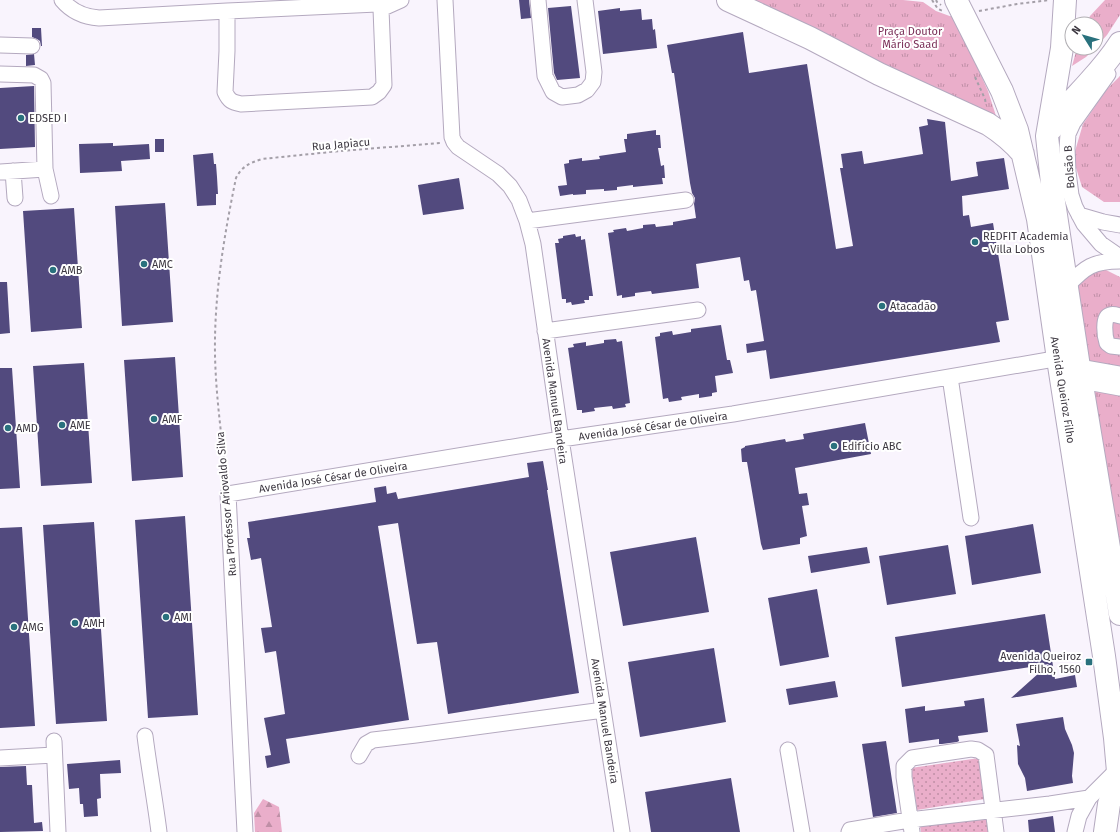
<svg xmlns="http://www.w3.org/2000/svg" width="1120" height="832" font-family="'Fira Sans',sans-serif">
  <defs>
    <pattern id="grass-tufts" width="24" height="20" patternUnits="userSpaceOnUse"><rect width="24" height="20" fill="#eaaeca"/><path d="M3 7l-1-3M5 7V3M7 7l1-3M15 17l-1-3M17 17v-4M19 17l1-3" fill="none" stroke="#bf8fa6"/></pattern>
    <pattern id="forest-firs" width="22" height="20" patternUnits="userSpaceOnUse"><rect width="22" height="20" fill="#eaaeca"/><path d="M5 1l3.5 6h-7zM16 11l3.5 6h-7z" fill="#bf8fa6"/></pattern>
    <pattern id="garden-dots" width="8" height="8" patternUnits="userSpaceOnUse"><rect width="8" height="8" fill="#eaaeca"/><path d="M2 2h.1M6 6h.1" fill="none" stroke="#bf8fa6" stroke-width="1.8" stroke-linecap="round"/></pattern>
  </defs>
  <rect width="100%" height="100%" fill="#f9f4fd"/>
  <path fill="url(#grass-tufts)" d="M748 0H903L923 2 936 11 955 18 988 91 997 119Z
    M1105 0H1120V15L1118 18 1107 35 1096 47V24H1086L1090 16Z
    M1077 48H1095L1086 57 1072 66Z
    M1120 76V202H1104L1082 187 1073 158 1083 124 1107 89Z
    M1104 269 1120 277V548L1079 305V285L1089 273Z"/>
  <path fill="url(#forest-firs)" d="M263 799 279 807 282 832H255L254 813Z"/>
  <path fill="url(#garden-dots)" d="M979 758 985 799 917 810 911 768Z
    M989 816 991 832H921L920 826Z"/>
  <path fill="#524a7e" d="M519 0H529L531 18 521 19Z
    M571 6 580 78 557 80 554 73 548 8Z
    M620 8V11L641 9 642 20 652 19 653 30 655 29 657 48 603 54 598 11Z
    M32 28H41L42 46H41L40 41 37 39 32 37Z
    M743 32 749 73 807 64 836 249 853 246 840 168H843L841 154 862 151 864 164 923 154 919 127 928 125 927 119 945 122 951 181 978 176 976 162 1004 158 1009 189 962 196 963 216 969 215 971 227 993 223 1009 320 996 322 1000 342 770 379 766 350 747 353 746 344 764 341 756 290 751 291 749 280 744 281 740 257 696 264 699 288 652 294 651 291 635 293V296L622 298V295L617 296 608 233 614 232 613 230 626 228 627 231 643 228V225L655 224 656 227 673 225V222L696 218 694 204 695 198 692 193 690 183 674 73H672L667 45Z
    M34 54 35 65 26 66V55Z
    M34 86 35 147 0 149V88Z
    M656 130V135H660L661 148H658L661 166 664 165 665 178H662L663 184 633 187V185L617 187V190L604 191V189L586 190V194L573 195V194L560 196 558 186 567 185 564 164 569 163V160L582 158V161L600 159 599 156 626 152 624 139H627V134Z
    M155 139H164V152H155Z
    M113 143V146L149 144 150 159 121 161 122 171 80 173 79 144Z
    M213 153 214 164H216L217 177 218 194H216V205L197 206 193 155Z
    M459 178 464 209 423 215 418 185Z
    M165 203 173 322 122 326 115 206Z
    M74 208 82 328 31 332 23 211Z
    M575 234 576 237 581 236V240L585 239 593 296H589V300H584L585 303 572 305 571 302 566 303V299H562L555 243H559L558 239 563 238V236Z
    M0 282H7L10 333 0 334Z
    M721 325 727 360H730L733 373 715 376 717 392 712 393V396L699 398V394L681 397 682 400 669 402 668 398 663 399 655 337 660 336V333L672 331 673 335 691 332V329Z
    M616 339 617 342 622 341 630 403 625 404 626 407 613 409 612 406 594 408 595 411 582 413V410H577L568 348 574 347 573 344 586 342V346L604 343V340Z
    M175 357 183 477 132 481 124 360Z
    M84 363 92 483 41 486 33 366Z
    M0 368H12L20 488 0 489Z
    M865 423 871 454 795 468 799 494 807 493 809 505 802 506 807 536 800 538V544L763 550 761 544 747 462H742L741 449 745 447V446L785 439 786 442 804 439 803 434Z
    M543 461 548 490H547L579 693 448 714 437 642 417 644 398 523 378 526 409 720 286 739 290 763 267 768 265 756 271 755 264 718 285 714 276 651 265 653 261 628 272 627 261 558 251 560 247 538H250L248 522 376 502 374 488 386 486 387 494 396 492 398 499 529 477 527 463Z
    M185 516 198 715 148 718 135 520Z
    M94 522 107 721 56 724 43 525Z
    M1033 524 1041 573 972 585 965 536Z
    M22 527 35 726 0 728V528Z
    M696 537 709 612 623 626 610 552Z
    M948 545 956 594 887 605 879 556Z
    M867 547 870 563 811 573 808 556Z
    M817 589 829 657 780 666 768 598Z
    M1045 614 1055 679 1075 675 1077 687 1011 698 1049 664 902 687 895 637Z
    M714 648 726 722 640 737 628 662Z
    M835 681 838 697 789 705 786 689Z
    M984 698 988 732 958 736 959 741 957 742 942 744H939V739L909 743 905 709 925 706V711L965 706 964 701Z
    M1063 717 1065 729 1072 745 1074 753 1072 776 1073 783 1027 791 1025 778 1018 764 1017 745 1020 746 1016 724Z
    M886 741 897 813 873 817 862 744Z
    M120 760 121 773 100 774 101 798 97 799 98 816 84 817 83 804H80L79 788 69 789 67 764Z
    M26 766 27 785H32L34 823 42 822 43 831 0 832V767Z
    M731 778 740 832H651L645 792Z
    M1053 816 1055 832H1029L1028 820Z"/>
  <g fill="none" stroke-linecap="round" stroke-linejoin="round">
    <g stroke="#b4a9bf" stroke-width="17">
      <path id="minor" d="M62 0C72 12 84 17 99 18L227 11 377 4 379 5 381 9
        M445 0 452 137 454 142 458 147 498 174 510 186 519 200 527 221 533 244 561 439 622 832
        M538 0 545 76 553 92 562 97 578 95 587 90 593 82 594 72 585 0
        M227 11V51L225 92C229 101 232 102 241 104L372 97 379 92 384 85 381 9 401 0
        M0 45 32 46
        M0 74 34 75 41 79 43 83 45 169 51 196
        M1108 74 1073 123 1068 134 1067 148 1068 172 1071 195 1075 207 1084 224 1101 244 1120 257
        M13 171 15 198
        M0 172 45 169
        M1079 215 1103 222 1120 225
        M527 221 686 200
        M1067 286C1085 267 1093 261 1120 261
        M1120 316C1117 315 1113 314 1110 315 1102 317 1105 337 1107 343L1111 346 1120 347
        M545 331 698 310
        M1079 367 1120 374
        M950 377 971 518
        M1082 381 1120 388
        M145 736C149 768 155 800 159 832
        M54 741 58 832
        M788 750 802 832
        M359 756 366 744 373 740 416 735 596 711 603 709
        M0 758 54 755
        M245 832 228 494 561 439 733 414 1066 357
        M849 832 850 830 909 820 1050 804 1089 798
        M912 832 904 777V766L912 758 971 749 978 750 986 755 996 832
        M1075 832 1079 816 1089 798 1118 769"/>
    </g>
    <g stroke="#b4a9bf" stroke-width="24">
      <path id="highway" d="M728 0 810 38 879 74 988 124C1002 133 1012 141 1023 154
        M956 0 1002 91 1017 130 1038 219 1058 359 1104 656 1115 738 1120 794
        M1065 0 1062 48 1047 136 1054 202 1079 367 1120 614
        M1052 128C1061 110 1076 97 1089 82 1100 70 1111 57 1120 43
        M1105 832 1109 804 1118 777"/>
    </g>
    <path stroke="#a49fa8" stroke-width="2" stroke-dasharray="3 3" stroke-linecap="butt" d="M932 0 938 9 943 11
      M936 0 937 2 941 5
      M979 11 1017 4 1050 0
      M975 77 985 99 986 105
      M227 483C222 440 216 398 215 355 214 295 224 236 236 178 242 166 250 163 262 159L340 151 441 143"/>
    <use href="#minor" stroke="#fff" stroke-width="15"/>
    <use href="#highway" stroke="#fff" stroke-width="22"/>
  </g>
  <g fill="#29717d" stroke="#fff" stroke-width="1.5">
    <circle cx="21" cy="118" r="4"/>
    <circle cx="975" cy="242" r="4"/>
    <circle cx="144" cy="264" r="4"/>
    <circle cx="53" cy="270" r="4"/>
    <circle cx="882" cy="306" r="4"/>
    <circle cx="154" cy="419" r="4"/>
    <circle cx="62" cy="425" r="4"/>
    <circle cx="8" cy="428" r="4"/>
    <circle cx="834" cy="446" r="4"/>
    <circle cx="166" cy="617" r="4"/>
    <circle cx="75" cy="623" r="4"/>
    <circle cx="14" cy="627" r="4"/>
    <rect x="1085" y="658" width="8" height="8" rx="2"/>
  </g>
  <g text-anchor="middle" stroke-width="4" stroke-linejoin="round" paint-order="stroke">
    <g font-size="11" fill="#7c3159" stroke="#fff">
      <text x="910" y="35">Praça Doutor<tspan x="910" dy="13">Mário Saad</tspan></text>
    </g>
    <g font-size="11" fill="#3d3841" stroke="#fff" text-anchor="start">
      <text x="29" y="122">EDSED I</text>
      <text x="983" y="240">REDFIT Academia<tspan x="983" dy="13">- Villa Lobos</tspan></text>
      <text x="152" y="268">AMC</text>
      <text x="61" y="274">AMB</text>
      <text x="890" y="310">Atacadão</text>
      <text x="162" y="423">AMF</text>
      <text x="70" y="429">AME</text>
      <text x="16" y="432">AMD</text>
      <text x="842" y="450">Edifício ABC</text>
      <text x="174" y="621">AMI</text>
      <text x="83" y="627">AMH</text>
      <text x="22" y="631">AMG</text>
      <text x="1081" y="660" text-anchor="end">Avenida Queiroz<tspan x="1081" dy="13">Filho, 1560</tspan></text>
    </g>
    <g font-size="11" fill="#3d3841" stroke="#fff">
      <text transform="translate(341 144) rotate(-5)" y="4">Rua Japiacu</text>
      <text transform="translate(1069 167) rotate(-94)" y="4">Bolsão B</text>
      <text transform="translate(1063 390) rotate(81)" y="4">Avenida Queiroz Filho</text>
      <text transform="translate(555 401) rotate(82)" y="4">Avenida Manuel Bandeira</text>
      <text transform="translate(653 426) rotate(-8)" y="4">Avenida José César de Oliveira</text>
      <text transform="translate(333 477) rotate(-9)" y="4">Avenida José César de Oliveira</text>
      <text transform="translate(226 504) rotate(-95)" y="4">Rua Professor Ariovaldo Silva</text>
      <text transform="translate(605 721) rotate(81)" y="4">Avenida Manuel Bandeira</text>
    </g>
  </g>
  <g transform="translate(1084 36) rotate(307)"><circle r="19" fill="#ffffff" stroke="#b1afb3"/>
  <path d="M0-3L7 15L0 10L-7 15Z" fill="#29717d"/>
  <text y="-6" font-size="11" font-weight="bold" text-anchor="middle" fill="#3d3841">N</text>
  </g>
</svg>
